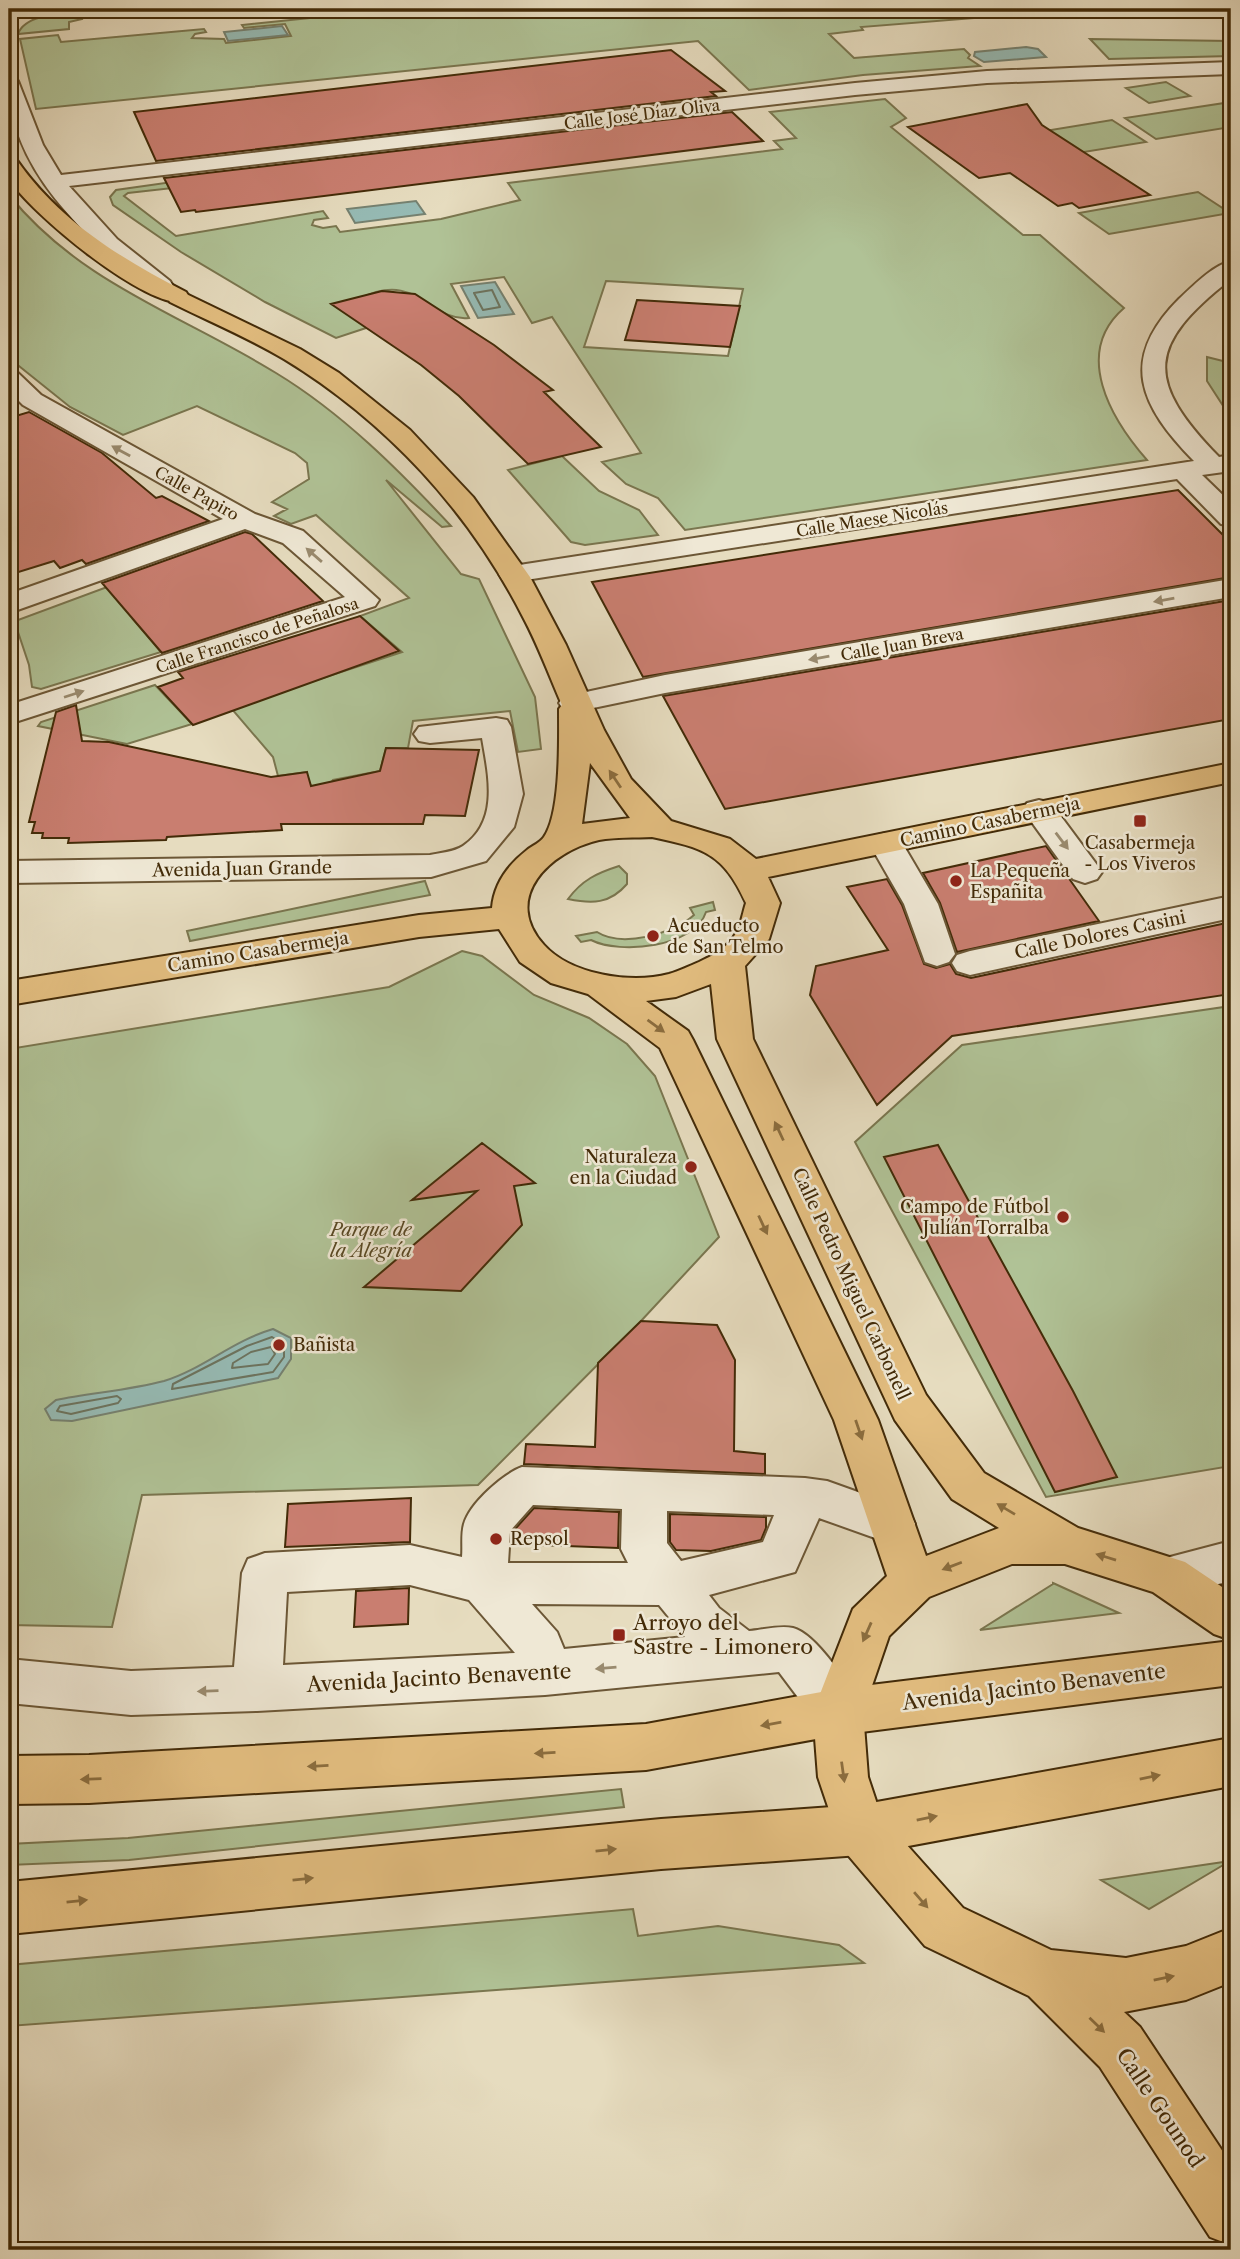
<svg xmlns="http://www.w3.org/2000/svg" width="1240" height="2259" font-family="'Libre Caslon Text',serif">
  <rect width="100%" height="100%" fill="#e6dcbf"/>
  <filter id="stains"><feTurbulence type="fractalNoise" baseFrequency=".00286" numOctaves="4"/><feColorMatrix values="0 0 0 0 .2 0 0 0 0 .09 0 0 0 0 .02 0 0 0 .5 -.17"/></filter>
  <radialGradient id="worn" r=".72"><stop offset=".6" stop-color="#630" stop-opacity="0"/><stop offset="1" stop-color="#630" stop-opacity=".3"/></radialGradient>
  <path fill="#b0c296" stroke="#7a764f" stroke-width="2" fill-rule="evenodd" d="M398 9H1231V13H1037L861 27 863 30 829 34 854 58 964 49 970 55 968 58 980 66 863 75 749 90 698 41 36 109 20 39 58 35 61 42 204 29 206 32 195 34 192 38 224 39 226 43 291 36 285 24 244 28 242 25Z
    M80 12 82 19 69 22V29L18 34C25 14 61 14 80 12Z
    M1090 39 1231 41V56L1109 59Z
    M1166 82 1190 96 1149 103 1126 88Z
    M885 99 906 118 891 127 1023 235H1040L1124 308C1072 353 1111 419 1147 460L685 530 658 498 626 484 602 462 641 453 552 317 532 323 504 277 451 284 469 318C429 322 417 269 359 299L366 328 336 338 265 302 181 252 113 205 110 197 116 190 179 181 182 187 128 193 124 196 176 236 323 211 328 218 314 220 312 225 323 228 336 226 340 232 441 219 520 200 508 183 782 149 774 141 796 138 770 112ZM606 281 743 289 728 356 584 347Z
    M1231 102V127L1156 139 1125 118Z
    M1112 120 1146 142 1028 161 997 139Z
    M1198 192 1230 213 1109 234 1079 213Z
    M9 195C81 284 182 315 276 373 342 413 399 470 451 526L442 527 386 480 461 574 479 579 535 697 541 749 518 752 510 711 413 721 408 748H386L380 771 333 780 328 787 306 786 307 772 278 776 273 757 231 708 402 652 360 616 409 598 316 515 291 524 274 516 287 509 272 502 309 479 307 463 295 453 197 406 123 435 70 407 9 358Z
    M1207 357 1231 363V418L1207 381Z
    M562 456 599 491 639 510 658 535 585 545 571 542 508 470Z
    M215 547 133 619 161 652 41 689 32 687 29 665 16 626 18 620Z
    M155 685 192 724 127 744 38 726 41 722Z
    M619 866 627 874V884C610 904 592 904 568 899 582 880 597 873 619 866Z
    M425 881 430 895 190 941 187 931Z
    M713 902 715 910 706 912C695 947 620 955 591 940L581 942 576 936 597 932C622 948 673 934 694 915L690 908Z
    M462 951 482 956 534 995 589 1018 627 1044 655 1076 719 1237 641 1321 478 1485 142 1495 112 1627 9 1625V1049L389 987Z
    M1231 1006V1466L1046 1497 855 1142 962 1045Z
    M1053 1583 1119 1613 980 1630 1053 1584Z
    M621 1789 624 1807 129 1860 9 1865V1844L128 1838Z
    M1230 1861 1149 1909 1101 1880Z
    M633 1909 638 1936 718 1926 839 1945 864 1963 9 2026V1965Z"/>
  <path fill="#96bbb5" stroke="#758170" stroke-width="2" d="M282 26 288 35 228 41 224 32Z
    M1026 47 1038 49 1046 57 984 62 974 56 975 52Z
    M416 201 425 214 355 223 347 209Z
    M495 282 514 314 478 318 461 286Z
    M273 1329 291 1338V1359L278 1378 72 1421 51 1420 45 1409 56 1400C91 1393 130 1390 164 1381 203 1369 232 1341 273 1329Z"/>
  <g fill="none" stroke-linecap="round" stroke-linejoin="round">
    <path stroke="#6c735e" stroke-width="2" d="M492 290 500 307 483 310 474 293Z
      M272 1337 284 1345V1357L273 1372 172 1389 173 1384 247 1346Z
      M271 1347 275 1354 268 1364 232 1368 233 1363 251 1352Z
      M117 1396 121 1399 118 1403 71 1414 57 1411 60 1406Z"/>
  </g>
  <path fill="#c97e70" stroke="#432b08" stroke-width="2" d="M671 50 725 91 711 92 716 96 156 161 134 112Z
    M1027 104 1042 125 1150 195 1079 208 1072 203 1058 206 1010 173 979 178 908 127Z
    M732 112 763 141 196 212 195 210 181 212 164 178Z
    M382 291 415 294 494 345 553 390 544 392 601 447 528 464 459 396 421 365 331 304Z
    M637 300 740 306 730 347 625 340Z
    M29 412 102 453 156 498 162 496 209 521 86 564 82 560 60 568 54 561 9 575V418Z
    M1178 490 1231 543V577L643 677 592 582Z
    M245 532 252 534 323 601 162 653 102 583Z
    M1231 600V719L725 809 663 696Z
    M360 616 399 651 193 725 158 687 183 678 178 672Z
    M76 705 82 741 109 742 271 777 307 772 311 786 380 771 386 748 479 750 465 816 425 815 423 824H281L282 830 167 837 166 840 68 843 69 838H42L43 833H32L35 822H29L56 712Z
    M1046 846 1099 921 957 952 940 903 923 873Z
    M887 879 902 905 924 964 936 968 950 964 956 974 971 978 1231 922V994L952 1036 877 1105 810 995 816 966 888 950 847 887Z
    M482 1143 535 1183 514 1186 522 1225 461 1291 364 1287 477 1191 412 1200Z
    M938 1145 1073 1391 1117 1477 1055 1492 884 1157Z
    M641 1321 717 1325 735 1360 734 1451 765 1454V1474L524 1464 526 1444 595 1447 598 1363Z
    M411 1498 410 1542 285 1547 288 1504Z
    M534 1508 619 1512 618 1548 514 1544 516 1528Z
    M670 1514 766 1517V1528L761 1540 711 1551 676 1550 670 1542Z
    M409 1588 408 1624 354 1627 356 1591Z"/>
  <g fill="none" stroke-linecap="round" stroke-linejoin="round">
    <g stroke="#6c5736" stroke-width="4">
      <path id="minor" d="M1231 62V74L987 83 855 95 69 186 117 239 170 281 173 286 162 293 154 291C87 239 5 167 9 75L18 81 43 145 61 175 855 83 987 71Z
        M1231 261V279C1147 345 1144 380 1219 457L1231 455V471L1202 475 1231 503V526L1221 524 1177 479 513 582 503 580 499 574 503 568 513 566 1194 461C1140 406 1118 360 1179 299 1193 286 1212 266 1231 261Z
        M9 371 18 373 41 395 255 514 303 531 379 600 375 606 9 724V705L345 597 283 543 245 529 9 613V594L223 519 23 405 9 391Z
        M1231 579V597L665 693 574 712 563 709 559 703 563 697 665 675Z
        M496 718 507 720 511 727 523 794 514 827 486 861 431 877 9 883V861L430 855C440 853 454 852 463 846 500 821 488 774 482 738L430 743 419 741 414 734 419 727Z
        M1039 800 1051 803 1097 865 1102 872 1097 879 1085 883 1073 879 1023 810 1027 803Z
        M886 833 898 836 938 904 955 954 949 962 937 966 925 962 904 904 869 843 874 836Z
        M1231 896V918L970 975 957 971 952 963 957 955 970 951Z
        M522 1467 805 1478 827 1481 908 1510 915 1524 908 1538 892 1544 819 1518 795 1572 709 1595 719 1608 749 1631C762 1630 780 1625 793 1628 817 1634 853 1690 863 1712L855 1728 838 1735 821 1728 779 1672 545 1695 257 1711 131 1715 9 1703V1659L131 1671 234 1667 242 1573 248 1559 265 1553 410 1545 462 1557C463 1547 461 1534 464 1524 470 1503 503 1474 522 1467ZM533 1505 622 1509 621 1549 628 1563H508L510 1531ZM667 1511 774 1515 763 1542 681 1561 667 1543ZM410 1585 469 1600 515 1653 283 1665 287 1592ZM532 1604 659 1605 685 1637 564 1649 557 1632Z
        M1231 1541V1581L1168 1596 1151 1590 1145 1576 1151 1562Z"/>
    </g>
    <g stroke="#432b08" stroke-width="4">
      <path id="major" d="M178 290 300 349 339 373 410 430 473 497 530 577 566 645 604 730 631 779 671 821 730 839 756 859 1231 763V782L768 877 780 903 769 939 745 966 753 1039 926 1395 984 1473 1078 1528 1185 1562 1231 1593V1640L1214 1634 1153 1592 1065 1564H1012L929 1597 889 1636 863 1712 868 1777 881 1816 963 1908 1051 1950 1126 1958 1186 1946 1231 1928V1982L1186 2000 1124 2012 1140 2027 1231 2164V2245L1210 2237 1100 2067 1029 1996 925 1946 842 1848 818 1777 813 1712 853 1609 887 1576 834 1420 660 1048 588 994 551 983 520 962 499 929 419 937 9 1005V981L419 915 492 908C494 883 509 864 527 850 532 846 541 842 544 837 561 813 559 739 559 709L562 705C549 675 538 645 523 617 469 511 386 421 284 359 247 337 208 321 170 302L167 297 170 292ZM590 763 630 818 582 824ZM652 837C704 848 723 853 746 903 743 912 741 925 736 933 729 947 712 956 699 962 689 966 679 971 669 974 631 984 571 975 544 945 501 898 550 851 599 840 616 837 635 838 652 837ZM711 984 717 1039 895 1420 952 1499 999 1528 926 1556 878 1420 693 1040 688 1031 646 1001 676 997Z"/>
    </g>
    <g stroke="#432b08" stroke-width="4">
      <path id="highway" d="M9 157 16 159C59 221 120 258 186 292L189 297 186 302C148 311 29 212 9 179Z
        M1231 1641V1685L838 1735 646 1770 89 1803 9 1804V1756L89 1755 646 1724 838 1689Z
        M1231 1738V1786L860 1855 661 1869 9 1934V1882L661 1819 860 1805Z"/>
    </g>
    <use href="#minor" fill="#efe8d5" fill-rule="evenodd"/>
    <use href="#major" fill="#e3be80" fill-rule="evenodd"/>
    <use href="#highway" fill="#e3be80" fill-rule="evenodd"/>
  </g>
  <defs><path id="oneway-solid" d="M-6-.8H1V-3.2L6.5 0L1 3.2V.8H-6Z" transform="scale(1.75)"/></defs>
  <g fill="#998a6e">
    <use href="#oneway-solid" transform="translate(121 451) rotate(-151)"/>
    <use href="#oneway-solid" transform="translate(314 555) rotate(-139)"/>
    <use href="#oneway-solid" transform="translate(1164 600) rotate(170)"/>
    <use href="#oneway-solid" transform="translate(819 658) rotate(170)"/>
    <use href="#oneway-solid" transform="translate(74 694) rotate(-18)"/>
    <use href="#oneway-solid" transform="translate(1062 841) rotate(53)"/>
    <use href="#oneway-solid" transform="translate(606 1668) rotate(175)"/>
    <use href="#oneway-solid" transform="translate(208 1691) rotate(178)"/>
  </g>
  <g fill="#8b6d3e">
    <use href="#oneway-solid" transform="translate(615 779) rotate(-124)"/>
    <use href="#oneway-solid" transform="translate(656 1026) rotate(36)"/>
    <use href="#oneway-solid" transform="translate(779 1131) rotate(-115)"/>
    <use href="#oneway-solid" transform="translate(763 1225) rotate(65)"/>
    <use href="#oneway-solid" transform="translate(859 1430) rotate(71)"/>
    <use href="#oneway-solid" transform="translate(1006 1509) rotate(-149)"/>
    <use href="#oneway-solid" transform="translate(1106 1557) rotate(-163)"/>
    <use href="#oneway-solid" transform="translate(952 1566) rotate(159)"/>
    <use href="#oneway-solid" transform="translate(867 1632) rotate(114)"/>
    <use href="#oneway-solid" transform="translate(771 1724) rotate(170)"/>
    <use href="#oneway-solid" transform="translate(545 1753) rotate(177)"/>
    <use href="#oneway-solid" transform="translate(318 1766) rotate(177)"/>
    <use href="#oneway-solid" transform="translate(843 1772) rotate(82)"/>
    <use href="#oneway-solid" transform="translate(1150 1777) rotate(-11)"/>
    <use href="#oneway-solid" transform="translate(91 1779) rotate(178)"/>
    <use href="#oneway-solid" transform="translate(927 1818) rotate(-11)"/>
    <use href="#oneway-solid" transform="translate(606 1850) rotate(-6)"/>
    <use href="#oneway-solid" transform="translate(303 1879) rotate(-6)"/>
    <use href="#oneway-solid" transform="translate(921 1900) rotate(49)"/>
    <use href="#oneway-solid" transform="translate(77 1901) rotate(-6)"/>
    <use href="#oneway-solid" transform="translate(1164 1978) rotate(-11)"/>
    <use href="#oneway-solid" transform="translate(1097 2025) rotate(44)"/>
  </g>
  <g fill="#8f2418" stroke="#efe8d5" stroke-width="2.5">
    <rect x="1133" y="814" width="14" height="14" rx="3.5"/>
    <circle cx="956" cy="881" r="7"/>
    <circle cx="653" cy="936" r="7"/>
    <circle cx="691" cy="1167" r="7"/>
    <circle cx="1063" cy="1217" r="7"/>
    <circle cx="279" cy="1345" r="7"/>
    <circle cx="496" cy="1539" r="7"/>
    <rect x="612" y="1628" width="14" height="14" rx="3.5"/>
  </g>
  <g text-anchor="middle" stroke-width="5" stroke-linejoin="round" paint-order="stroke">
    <g font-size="16" fill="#432b08" stroke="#efe8d5">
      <text transform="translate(642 114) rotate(-7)" y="6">Calle José Díaz Oliva</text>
      <text transform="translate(197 493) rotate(29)" y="6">Calle Papiro</text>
      <text transform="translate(872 519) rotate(-9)" y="6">Calle Maese Nicolás</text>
      <text transform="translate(257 635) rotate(-18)" y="6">Calle Francisco de Peñalosa</text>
      <text transform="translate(902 644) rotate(-10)" y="6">Calle Juan Breva</text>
    </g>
    <g font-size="18" fill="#432b08" stroke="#efe8d5">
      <text transform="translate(990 822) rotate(-12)" y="6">Camino Casabermeja</text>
      <text transform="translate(242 869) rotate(-1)" y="6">Avenida Juan Grande</text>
      <text transform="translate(1100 935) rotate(-12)" y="6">Calle Dolores Casini</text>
      <text transform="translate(258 952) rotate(-9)" y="6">Camino Casabermeja</text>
      <text transform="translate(851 1284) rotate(65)" y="6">Calle Pedro Miguel Carbonell</text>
    </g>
    <g font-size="18" fill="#432b08" stroke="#efe8d5" text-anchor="start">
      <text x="1140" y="849" text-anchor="middle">Casabermeja<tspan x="1140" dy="21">- Los Viveros</tspan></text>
      <text x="970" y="877">La Pequeña<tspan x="970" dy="21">Españita</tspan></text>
      <text x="667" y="932">Acueducto<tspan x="667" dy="21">de San Telmo</tspan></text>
      <text x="677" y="1163" text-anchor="end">Naturaleza<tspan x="677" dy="21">en la Ciudad</tspan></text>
      <text x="1049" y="1213" text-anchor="end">Campo de Fútbol<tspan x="1049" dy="21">Julíán Torralba</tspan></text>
      <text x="293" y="1351">Bañista</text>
      <text x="510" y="1545">Repsol</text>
    </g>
    <g font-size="18" font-style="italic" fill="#594924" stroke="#efe8d5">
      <text x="371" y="1236">Parque de<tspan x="371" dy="21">la Alegría</tspan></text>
    </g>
    <g font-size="21" fill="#432b08" stroke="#efe8d5" text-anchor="start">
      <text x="633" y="1630">Arroyo del<tspan x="633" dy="24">Sastre - Limonero</tspan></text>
    </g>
    <g font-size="21" fill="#432b08" stroke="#efe8d5">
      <text transform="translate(439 1678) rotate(-3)" y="7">Avenida Jacinto Benavente</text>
      <text transform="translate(1034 1687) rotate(-7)" y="7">Avenida Jacinto Benavente</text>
      <text transform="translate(1160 2108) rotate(56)" y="7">Calle Gounod</text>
    </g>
  </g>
  <rect width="1240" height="2259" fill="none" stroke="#e6dcbf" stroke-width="35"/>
  <rect x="10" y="10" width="1219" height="2238" fill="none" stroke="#432b08" stroke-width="3.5"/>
  <rect x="18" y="18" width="1205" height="2224" fill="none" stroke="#432b08" stroke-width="2"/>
  <rect width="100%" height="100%" filter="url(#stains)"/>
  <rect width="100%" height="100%" fill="url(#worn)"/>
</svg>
